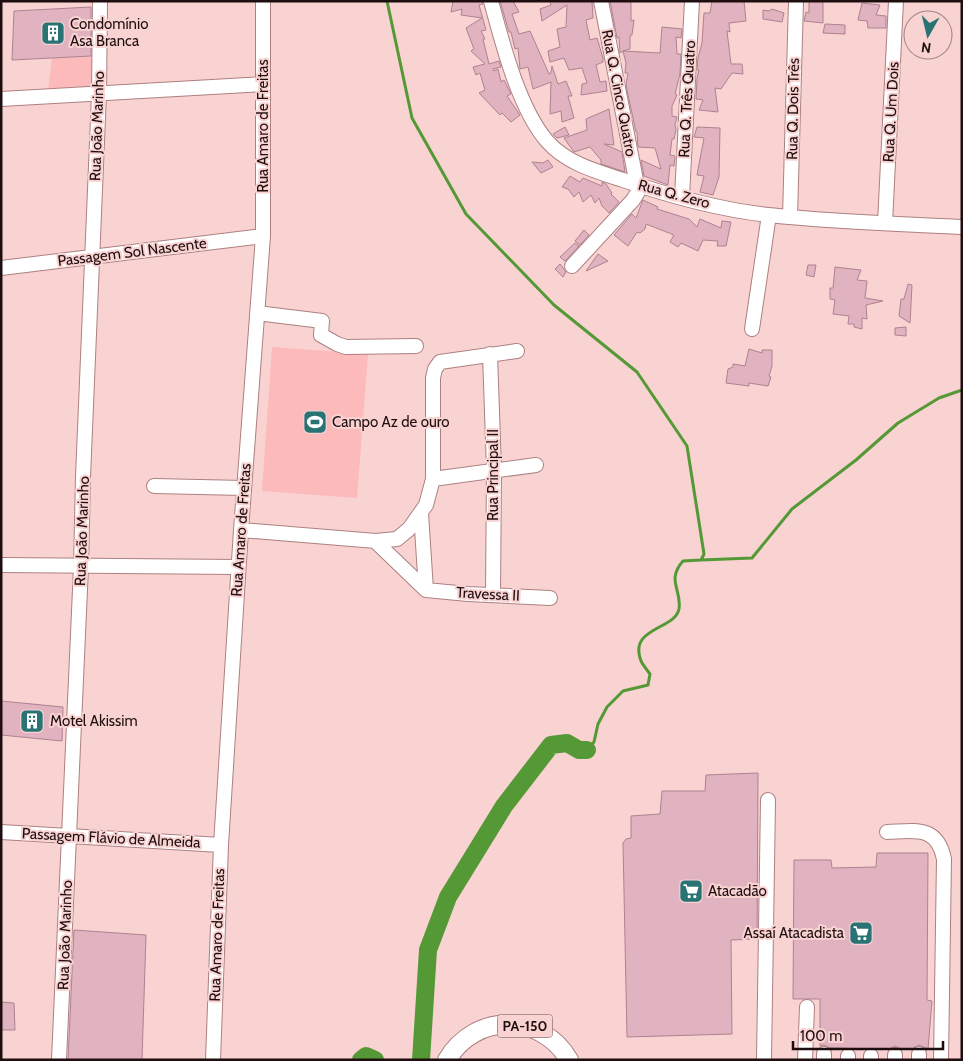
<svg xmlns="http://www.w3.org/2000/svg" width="963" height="1061" font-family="Cabin,sans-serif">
  <rect width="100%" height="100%" fill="#f9d2d2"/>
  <path fill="#fcbabb" d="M93 56 91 90 48 91 52 58Z
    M272 347 368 354 357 498 262 491Z"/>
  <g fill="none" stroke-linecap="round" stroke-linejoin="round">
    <path stroke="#549936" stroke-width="3" d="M387 1 412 118 466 214 554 305 637 372 687 446 704 554 701 560 683 561C666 580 682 590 679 609 675 630 628 627 641 661 643 665 647 670 650 674L648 685 623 691 607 707 598 724 594 742 587 750
      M701 560 752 558 792 509 856 460 898 423 939 398 962 390"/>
    <path stroke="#549936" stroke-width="18" d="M361 1060 366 1056 375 1060
      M421 1060 428 950 448 897 504 806 551 745 567 743 579 750H587"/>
  </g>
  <path fill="#e1b3c1" stroke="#ae8290" d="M453 1H482L483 4 479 5 486 30 481 31 485 39H483L489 64 499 61 501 67 493 69 494 71 498 69 501 82 504 80 511 94 507 96 520 115 511 122 502 113 500 115 479 93 485 90 480 73 476 75 473 67 485 64 471 51 474 49 466 28 482 18 461 15 462 9 451 12Z
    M500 1H513L519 12 512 14 519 34 530 31 549 74 551 73 552 66 558 84 566 81 572 96H568L574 118 562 122 561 111 550 114 551 82 533 89 528 67 520 69 518 48 515 49 511 32H509Z
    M550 1H592L593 18 586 20 590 40 597 38 603 58V62L596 65 600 82 606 81 607 91 581 95 582 84 587 83 582 68 569 70 564 58 550 62 548 51 560 47 557 29 566 27 567 5 542 21 540 9 551 5Z
    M610 1H631V21L634 20 632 35 630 36V49L623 51 660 53 662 27 682 29 681 38 676 37 677 54H681L680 74 675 94 677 95 672 106V116L677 117 675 125 676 130 674 139H672L670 155 675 156 674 166 670 165 668 185 644 176 641 160 661 169 655 148 638 147 637 132H636L626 85 628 73H625L626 63 623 51 620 53 619 37 617 38Z
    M712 1H744L746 21 729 23 730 32 727 31 731 64H742L743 74 732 73 721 89 715 88 718 112 699 110 703 100 696 99 697 78 699 70H697L698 58 702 43 704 13H710Z
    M809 1H823V23L804 21 806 12 809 13Z
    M862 3 880 5 876 15 886 16V28H868L867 21 858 20Z
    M91 7V56L12 60 14 11Z
    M772 9 784 13 782 22 763 19V10L769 11Z
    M825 24 845 25V34L823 33Z
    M609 109 614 145 604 144 622 152 625 172 601 164V160L590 147 574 152 564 138 587 130 586 119Z
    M565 127 569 135 557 138 553 134Z
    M697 127 720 128 719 177 713 195 700 192 704 176 697 175 704 138 694 137Z
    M548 160 553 167 541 173 532 162 543 163Z
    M570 176 580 182 583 178 602 186V182L606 184 612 193 611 194 619 202 609 213 602 206 599 198 595 203 591 195 583 202 579 192 574 197 568 189 562 187Z
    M643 200 658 207 657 209 689 219 697 227 700 219 721 228 722 221 731 222 726 246H717L718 241 703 240 698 251 681 243 678 247 670 242 674 235 646 224 645 229 640 233 637 232 628 246 614 235 632 214 636 218Z
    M584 230 589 235 580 245 575 241Z
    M575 243 579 246 565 261 560 257Z
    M598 254 608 261 586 271Z
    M560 264 566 272 563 277 555 269Z
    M808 265H816L814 277 806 275Z
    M835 267 861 270 857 280 867 281 865 298 883 301 866 305 867 319 862 318V329L854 327V324H848L849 316 833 314 835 300 830 299V288H833Z
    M908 284 912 285 910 323 899 316 901 299H904Z
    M906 327V336L895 335V328Z
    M749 349 762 353V350H772V366L769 376 771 377 768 386 749 383V386L726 383 728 369 733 367V364L745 366Z
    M1 701 63 707 62 741 1 735Z
    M758 773 757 939 731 940 732 1034 627 1037 623 843 626 839 631 838V816L660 814 662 791H705L706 775Z
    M877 853H928L927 1000 932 1001 928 1049 919 1045 912 1049H901L895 1046 889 1049 830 1048 824 1045 820 1046V999H793L794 860H831L832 868 876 867Z
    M74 930 146 935 142 1060H68Z
    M1 1002 14 1003 15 1030H1Z"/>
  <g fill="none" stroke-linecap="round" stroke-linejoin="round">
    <g stroke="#ad8081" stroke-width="16">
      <path id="minor" d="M491 1C502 42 519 109 547 141 566 163 595 171 623 180 670 196 720 210 769 215 833 222 898 224 962 227
        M601 1 637 185
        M1 99 263 84
        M682 197 692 1
        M790 217 796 1
        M885 223 896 1
        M572 266 633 200 641 187
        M1 268 263 236
        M257 313 322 321 321 335 337 344 346 347 416 346
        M752 329 769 215
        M490 354 494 470 493 595
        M433 479 536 465
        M154 486 244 488
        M421 513 426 590
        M241 530 376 541 397 539 409 529 426 505 433 479V378L435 369 440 362 517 351
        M375 541 426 590
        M1 565 238 567
        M426 590 468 594 550 598
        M1 832 221 845
        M887 832C915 831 937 825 944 859L941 1060
        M895 1055V1060
        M848 1056V1060
        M59 1060 81 567 83 477 99 94 100 1
        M213 1060 221 845 241 530 263 236V1
        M764 1060 768 800
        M805 1060 807 1007
        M824 1060V1054
        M871 1060V1056
        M919 1060V1054"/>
    </g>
    <g stroke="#ad8081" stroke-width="20">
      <path id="major" d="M447 1060C475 1012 542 1013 569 1060"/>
    </g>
    <use href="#minor" stroke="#fff" stroke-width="14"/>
    <use href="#major" stroke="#fff" stroke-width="18"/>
  </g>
  <defs>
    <g id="building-square" transform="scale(1.25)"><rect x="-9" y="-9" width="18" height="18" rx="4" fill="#297375" stroke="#f9d2d2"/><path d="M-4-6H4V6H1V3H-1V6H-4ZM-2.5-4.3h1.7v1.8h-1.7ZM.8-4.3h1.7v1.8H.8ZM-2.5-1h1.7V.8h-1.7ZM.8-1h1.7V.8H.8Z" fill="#fff"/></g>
    <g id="stadium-square" transform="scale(1.25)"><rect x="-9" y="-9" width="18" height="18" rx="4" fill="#297375" stroke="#f9d2d2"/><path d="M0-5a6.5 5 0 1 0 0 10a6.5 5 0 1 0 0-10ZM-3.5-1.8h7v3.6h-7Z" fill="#fff"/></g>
    <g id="supermarket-square" transform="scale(1.25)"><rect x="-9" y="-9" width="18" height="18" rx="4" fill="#297375" stroke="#f9d2d2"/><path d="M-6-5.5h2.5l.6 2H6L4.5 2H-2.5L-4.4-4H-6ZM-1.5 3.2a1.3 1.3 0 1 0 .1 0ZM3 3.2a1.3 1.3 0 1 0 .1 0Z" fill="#fff"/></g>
  </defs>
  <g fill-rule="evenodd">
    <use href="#building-square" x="53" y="33"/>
    <use href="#stadium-square" x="315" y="422"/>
    <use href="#building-square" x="32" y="721"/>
    <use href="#supermarket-square" x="691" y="891"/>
    <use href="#supermarket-square" x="861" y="933"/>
  </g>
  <g text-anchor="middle" stroke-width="4" stroke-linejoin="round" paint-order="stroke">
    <rect fill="#f9d2d2" stroke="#60494a" stroke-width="1" x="497.5" y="1014.5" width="55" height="23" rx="4"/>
    <g font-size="14" font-weight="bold" fill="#1f0e0f">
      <text x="525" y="1031">PA-150</text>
    </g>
    <g font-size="15" fill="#1f0e0f" stroke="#f9d2d2" text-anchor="start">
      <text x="70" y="29">Condomínio<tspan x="70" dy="17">Asa Branca</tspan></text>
      <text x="332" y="427">Campo Az de ouro</text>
      <text x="50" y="726">Motel Akissim</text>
      <text x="708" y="896">Atacadão</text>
      <text x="844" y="938" text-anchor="end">Assaí Atacadista</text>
    </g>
    <g font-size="15" fill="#1f0e0f" stroke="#f9d2d2">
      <text transform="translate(619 93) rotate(79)" y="5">Rua Q. Cinco Quatro</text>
      <text transform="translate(687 99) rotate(-87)" y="5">Rua Q. Três Quatro</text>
      <text transform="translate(793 109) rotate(-89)" y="5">Rua Q. Dois Três</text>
      <text transform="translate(891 112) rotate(-87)" y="5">Rua Q. Um Dois</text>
      <text transform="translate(97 126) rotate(-88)" y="5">Rua João Marinho</text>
      <text transform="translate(263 126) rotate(-90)" y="5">Rua Amaro de Freitas</text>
      <text transform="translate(674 194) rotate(15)" y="5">Rua Q. Zero</text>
      <text transform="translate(132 252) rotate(-7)" y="5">Passagem Sol Nascente</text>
      <text transform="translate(493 475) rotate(-90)" y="5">Rua Principal II</text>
      <text transform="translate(241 530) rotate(-86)" y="5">Rua Amaro de Freitas</text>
      <text transform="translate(82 531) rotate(-88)" y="5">Rua João Marinho</text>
      <text transform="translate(488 594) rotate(3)" y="5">Travessa II</text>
      <text transform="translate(111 838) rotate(3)" y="5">Passagem Flávio de Almeida</text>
      <text transform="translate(65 935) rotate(-88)" y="5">Rua João Marinho</text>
      <text transform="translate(217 935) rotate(-88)" y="5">Rua Amaro de Freitas</text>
    </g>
  </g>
  <rect width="963" height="1061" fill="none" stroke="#1f0e0f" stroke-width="5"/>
  <g transform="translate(928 35) rotate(188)"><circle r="24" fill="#f9d2d2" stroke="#a28484"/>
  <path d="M0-4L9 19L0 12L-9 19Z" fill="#297375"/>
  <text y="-8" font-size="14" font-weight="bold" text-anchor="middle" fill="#1f0e0f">N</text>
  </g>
  <path d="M793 1041v8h150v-8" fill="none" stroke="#1f0e0f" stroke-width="2.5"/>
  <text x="800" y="1041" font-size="15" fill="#1f0e0f" stroke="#f9d2d2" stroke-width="4" paint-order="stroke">100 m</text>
</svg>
